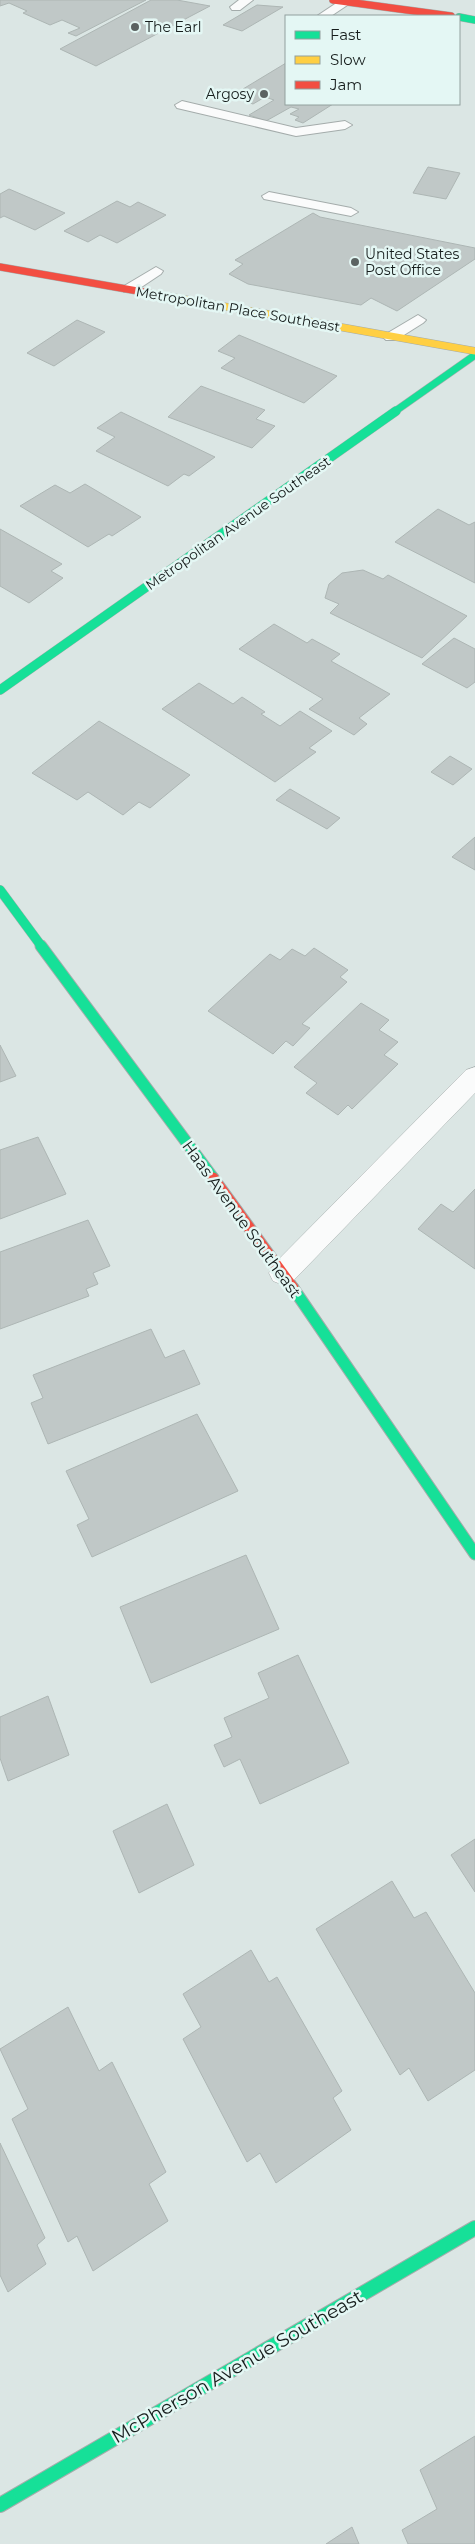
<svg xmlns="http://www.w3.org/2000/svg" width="475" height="2544" font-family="Montserrat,sans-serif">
  <rect width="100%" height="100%" fill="#dbe6e4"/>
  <path fill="#c0c8c7" stroke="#adb6b4" d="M0 0H146L76 36 68 33 80 28 62 20 50 25 23 13 27 11 9 3 0 6Z
    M151 0H177L210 6 96 66 60 49Z
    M257 5 283 7 242 31 223 25Z
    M286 63V104H333L303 123 295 120 299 117 290 114 299 109 291 107 266 121 249 115 274 100 265 97 253 104 235 98 248 91 243 89Z
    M428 167 460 173 446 199 413 193Z
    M9 189 65 213 35 230 4 216 0 218V194Z
    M117 201 130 207 138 202 166 215 117 243 100 235 88 242 64 231Z
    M313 213 320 217 475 248V259L397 311 371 298 361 305 248 284 229 274 243 264 235 260Z
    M77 320 105 332 54 366 27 353Z
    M239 335 337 376 304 403 221 368 235 358 218 351Z
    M201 386 265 410 256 419 275 426 252 448 168 417Z
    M121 412 215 457 189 476 184 474 168 486 96 451 115 437 97 428Z
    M85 484 141 517 112 536 109 534 88 547 20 506 55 485 70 493Z
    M438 509 469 525 475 522V583L395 542Z
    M0 529 62 564 51 571 63 578 29 603 0 586Z
    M363 570 383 579 388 575 467 616 422 658 330 613 339 604 325 598 329 584 342 573Z
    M274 624 307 643 312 639 340 654 331 661 390 694 359 718 367 724 354 735 309 709 323 699 239 649Z
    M454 638 475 649V682L467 688 422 664Z
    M199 683 233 704 242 697 265 712 261 714 280 726 300 711 332 731 309 748 316 752 275 782 162 709Z
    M99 721 190 775 150 808 139 802 123 815 88 792 77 800 32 773Z
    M450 756 472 769 453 785 431 772Z
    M290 789 340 818 327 829 276 800Z
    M475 837V870L452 857Z
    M314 948 348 970 340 977 347 982 302 1024 310 1028 293 1046 286 1041 273 1054 208 1011 270 954 280 960 292 949 305 956Z
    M361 1003 389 1020 379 1030 398 1042 384 1055 398 1064 352 1109 348 1105 338 1115 306 1093 317 1083 294 1067Z
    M0 1045 16 1076 0 1082Z
    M38 1137 66 1194 0 1219V1150Z
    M475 1189V1269L418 1229 441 1204 453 1212Z
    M88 1220 110 1266 93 1273 98 1284 86 1289 89 1296 0 1329V1252Z
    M151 1329 165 1358 184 1350 200 1384 48 1444 31 1403 43 1398 33 1375Z
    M197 1414 238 1491 92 1557 77 1525 89 1519 66 1471Z
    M246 1555 279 1629 151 1683 120 1607Z
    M298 1655 349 1763 260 1804 240 1759 224 1767 214 1745 232 1737 224 1718 269 1698 258 1673Z
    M48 1696 69 1755 8 1781 0 1758V1717Z
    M167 1804 194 1865 139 1893 113 1831Z
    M475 1839V1892L451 1855Z
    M392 1881 414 1918 426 1912 475 1993V2070L428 2101 409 2068 400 2075 316 1929Z
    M251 1950 269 1982 277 1977 342 2091 333 2098 351 2130 276 2183 260 2153 247 2162 183 2039 201 2027 183 1994Z
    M68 2007 99 2071 112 2062 166 2172 149 2184 168 2221 93 2271 77 2236 68 2242 12 2119 28 2109 0 2049Z
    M0 2143 45 2238 37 2245 46 2264 8 2292 0 2275Z
    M475 2436V2544H408L402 2530 437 2509 420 2470Z
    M352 2527 359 2544H326Z"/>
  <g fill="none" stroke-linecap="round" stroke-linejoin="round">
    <g stroke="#a4acab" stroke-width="2">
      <path id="lane" d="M239 0H253L240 10H232L230 7Z
        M341 0 352 2 331 16H317Z
        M182 101 296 128 345 121 352 125 345 129 296 136 177 108 175 105Z
        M269 192 351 208 358 212 351 216 264 199 262 196Z
        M156 267 163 271 161 274 134 292H124L122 289 124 286Z
        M418 315 426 320 423 323 396 340H386L383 337 386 334Z"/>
    </g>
    <g stroke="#a4acab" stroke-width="1">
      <path id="street" d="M475 1067V1093L293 1281 283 1285 273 1281 269 1273 273 1265 466 1070Z"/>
    </g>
    <g stroke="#a4acab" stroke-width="8">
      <path id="fast-far3" d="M459 17 475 20
        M394 412 475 355"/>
    </g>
    <g stroke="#a4acab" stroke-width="10">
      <path id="fast-far2" d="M0 690 396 411
        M0 890 42 947"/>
    </g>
    <g stroke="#a4acab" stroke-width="13">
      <path id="fast-far1" d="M41 946 213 1178
        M293 1288 475 1554"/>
    </g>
    <g stroke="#a4acab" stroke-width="16">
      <path id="fast" d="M0 2505 475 2228"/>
    </g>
    <g stroke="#a4acab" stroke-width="8">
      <path id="slow" d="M155 294 475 351"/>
    </g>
    <g stroke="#a4acab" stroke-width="8">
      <path id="jam-far1" d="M333 0 451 16
        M0 267 155 294"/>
    </g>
    <g stroke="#a4acab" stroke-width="13">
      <path id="jam" d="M213 1178 293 1288"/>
    </g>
    <use href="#lane" fill="#fafbfb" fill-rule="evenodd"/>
    <use href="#street" fill="#fafbfb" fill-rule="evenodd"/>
    <use href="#fast-far3" stroke="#16e098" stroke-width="7"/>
    <use href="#fast-far2" stroke="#16e098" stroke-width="9"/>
    <use href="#fast-far1" stroke="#16e098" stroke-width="11"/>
    <use href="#fast" stroke="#16e098" stroke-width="14"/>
    <use href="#slow" stroke="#ffcf43" stroke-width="7"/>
    <use href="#jam-far1" stroke="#f24e42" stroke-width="7"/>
    <use href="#jam" stroke="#f24e42" stroke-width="11"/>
  </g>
  <g fill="#5b6362" stroke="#e4f7f4" stroke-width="2">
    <circle cx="135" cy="27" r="5"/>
    <circle cx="264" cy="94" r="5"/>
    <circle cx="355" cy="262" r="5"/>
  </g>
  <g text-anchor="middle" stroke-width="5" stroke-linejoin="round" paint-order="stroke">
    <g font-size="14" fill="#161d1c" stroke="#e4f7f4" text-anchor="start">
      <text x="145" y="32">The Earl</text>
      <text x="254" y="99" text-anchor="end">Argosy</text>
      <text x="365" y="259">United States<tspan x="365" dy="16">Post Office</tspan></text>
    </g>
    <g font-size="14" fill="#161d1c" stroke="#e4f7f4">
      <text transform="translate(238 309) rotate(10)" y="5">Metropolitan Place Southeast</text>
      <text transform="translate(238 523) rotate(-35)" y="5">Metropolitan Avenue Southeast</text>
    </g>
    <g font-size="16" fill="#161d1c" stroke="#e4f7f4">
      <text transform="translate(242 1219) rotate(54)" y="6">Haas Avenue Southeast</text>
    </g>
    <g font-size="19" fill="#161d1c" stroke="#e4f7f4">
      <text transform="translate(237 2366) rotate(-30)" y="7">McPherson Avenue Southeast</text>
    </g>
  </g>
  <rect x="285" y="15" width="175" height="90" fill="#e4f7f4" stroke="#92a09e"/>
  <rect x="295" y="31" width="25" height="8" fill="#16e098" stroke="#92a09e"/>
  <text x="330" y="40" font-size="15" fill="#161d1c">Fast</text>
  <rect x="295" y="56" width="25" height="8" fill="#ffcf43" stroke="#92a09e"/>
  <text x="330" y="65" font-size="15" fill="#161d1c">Slow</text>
  <rect x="295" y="81" width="25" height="8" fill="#f24e42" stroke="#92a09e"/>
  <text x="330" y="90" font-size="15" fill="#161d1c">Jam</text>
</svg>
